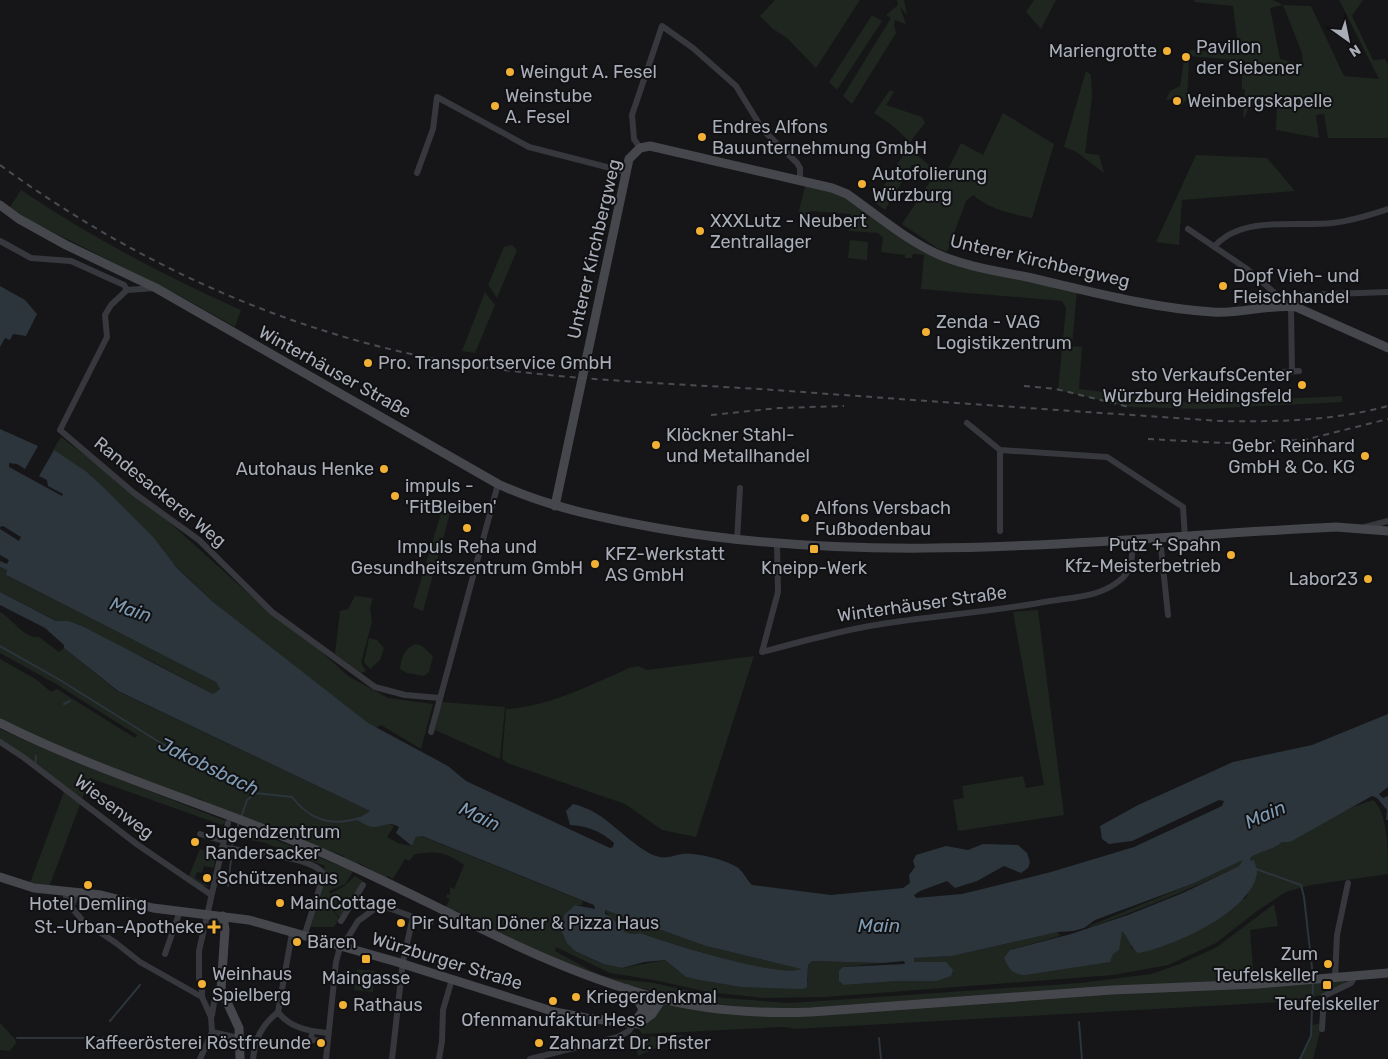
<svg xmlns="http://www.w3.org/2000/svg" width="1388" height="1059" font-family="Rubik,sans-serif">
  <rect width="100%" height="100%" fill="#161618"/>
  <path fill="#1e261f" fill-rule="evenodd" d="M775 0H860L816 68 787 38 773 29 760 16Z
    M897 0H904L907 15 900 7 906 24 895 20 894 25 896 33 852 104 843 96 891 18 886 15 898 5Z
    M1034 0H1056L1041 29 1026 12Z
    M1194 0H1273L1283 5 1311 6 1344 76 1379 79 1339 0H1363L1352 16 1373 60 1385 59 1388 64V138H1328L1324 114 1316 115 1319 138 1276 130 1277 106H1249L1245 117H1243L1245 90 1242 89V64H1246L1245 61 1189 56 1190 50 1239 54 1233 6 1194 2ZM1283 5 1302 53 1303 65 1280 59 1270 8Z
    M872 15 882 21 837 90 829 82Z
    M1184 59 1189 61 1187 99 1181 106 1180 98 1166 100 1170 91 1180 86Z
    M1086 71 1091 75 1092 98 1085 153 1099 155 1104 173 1075 151 1064 147Z
    M890 90 894 92 886 105 922 117 925 123 910 142 892 125 874 113Z
    M1003 113 1054 144 1032 218C1011 214 989 209 973 195L966 201 947 252 937 248 902 224 933 177 927 170 912 165 885 210 874 202 908 147 944 178 961 143 983 155Z
    M1196 155 1267 158 1295 191 1182 200 1179 245 1156 242Z
    M806 182 832 188 936 253 1077 289 1072 346 1082 347 1079 389 1196 403 1342 396V402L1204 409 1129 407 1058 390 1066 308 1062 301 921 289 924 255 913 254 912 258H905V255L881 252 883 238 878 233 849 231 851 214 810 211V218L798 215Z
    M21 190C91 237 164 276 241 310L235 327 173 292 27 219 10 207Z
    M850 240 868 242 867 260 848 258Z
    M512 245 517 250 497 298 488 285 504 247Z
    M485 292 495 305 475 353 462 351Z
    M61 437 149 504 249 594 323 653 348 676 388 698 433 704 421 749 381 725 369 731 213 602 177 567 142 539 90 474 53 450Z
    M444 503 452 506 423 611 413 607Z
    M0 567 7 570V576L217 682 220 689 213 694 151 661 65 622 57 621 0 592Z
    M355 596 373 598 370 608 372 622 361 663 366 671 361 673 335 654 340 611 348 609Z
    M1038 610 1064 815 958 831 953 800 964 798 962 786 1023 776 1026 788 1044 785 1013 612Z
    M0 612C12 618 24 639 39 637L59 652 64 648 117 691 370 811V813L357 820 372 827 387 823 394 826 387 837 398 843 412 846 416 837 421 836 583 901 582 905H575L564 915 562 932 575 951 602 964 622 968 665 960 686 977 741 987 808 982V965L812 961 883 963 843 967 844 985 897 981H936L945 962H914L912 960 914 958 952 956 1058 932 1060 936 1010 950 1120 939 1122 931 1129 938 1132 949 1246 898C1251 885 1257 875 1254 861H1251L1250 858C1260 851 1274 850 1282 842L1353 807 1373 800C1388 812 1388 851 1388 874L1311 885 1286 892 1257 911 1216 943 1168 965 1113 975 826 997 765 998 708 992 654 980 610 973 556 947 555 951 591 971 604 976 617 979 654 983 723 998 789 1003 865 998 1080 983 1151 974 1180 964 1217 947 1274 904 1278 926 1250 930 1254 981 812 1009 748 1008 683 998 629 985 569 966 478 923 457 911 445 908 450 899 446 897 447 894 450 895V887L454 889 464 865C445 852 440 851 415 854L409 861 405 859 393 879 388 876 386 878 359 863 345 884 329 891 330 894 343 887 355 876 363 881 340 918 331 907 339 919 334 927H310L325 866 262 842 242 839 241 826 340 866 344 856 257 824 252 820 212 806 200 799 176 793 117 771 0 721V659L37 680 51 692 57 689 135 738 137 735 56 684 0 653Z
    M369 638 377 640 384 648 380 660 370 669 364 662Z
    M416 644 422 646 433 656 429 672 424 676 407 673 400 669C401 657 405 648 416 644Z
    M754 656 696 837 662 830 625 804 507 763 502 759 506 709C548 707 591 685 629 668L638 666 647 670Z
    M441 702 505 707 500 759 435 730Z
    M0 729 72 761 226 821 222 825 90 778 49 887 30 883 65 789 0 742Z
    M200 849 216 854 214 868 204 866 202 873 197 872 195 878 210 887 200 885 188 878Z
    M1243 860 1244 862 1239 866C1190 889 1141 910 1090 927L1089 926 1192 884Z
    M605 910 706 946 802 969C774 978 671 943 640 933 635 934 629 935 624 932 620 929 605 912 605 910Z
    M357 969 375 971 373 992 354 990Z
    M1345 981 1344 984 1322 995 1279 1002 796 1029 784 1027 642 1034 637 1027 663 1003 728 1014Z
    M0 1023 15 1039 16 1043 10 1051 0 1050Z
    M1322 1023 1313 1059H1300L1312 1036V1025Z
    M633 1032 644 1037 684 1035 638 1056Z"/>
  <path fill="#2c353c" fill-rule="evenodd" d="M0 286 25 300 37 314 26 336 13 334 10 340 5 338 0 347Z
    M0 429 38 446 25 469 17 464 9 463V467L62 496 63 494 48 486 47 480 39 476 54 450 87 472 104 488 154 538 176 567 213 602 368 723 448 766 466 781 610 848 613 847 614 843C601 831 587 826 570 825L566 811 573 804C606 811 624 841 653 855 665 860 670 856 682 854 696 852 726 860 737 867 743 871 747 880 752 885L831 895 903 888 910 883 909 875 915 867 913 861 916 855 946 846 968 850 983 844 1018 845 1027 853 1030 862 1028 868 1021 873 1004 866 977 881 955 888 947 881 920 891 914 895 916 898 962 894 1051 872 1134 847 1222 806 1224 801 1219 800 1132 841 1109 844 1102 839 1100 826 1138 805 1233 762 1312 745 1388 714V787L1379 794 1383 798 1388 796V820H1386L1387 810 1377 798 1372 796 1290 842H1282C1274 850 1260 851 1250 858L1251 861 1254 860C1255 864 1257 868 1257 871 1256 910 1170 948 1138 953 1130 947 1129 938 1122 931L1119 950 1113 954 1110 962 1025 975C1012 974 1010 970 1004 958L1010 950 1071 934 1128 915 1183 893 1239 866 1243 860 1192 884 1095 920 1084 928 1073 931 1058 932 952 956 914 958V962H946L953 970 951 976 936 981H897L844 985 839 981V971L843 967 905 964 904 961 883 963 812 961 808 965 807 987 803 989 741 987 700 980 686 977 665 960 644 962 622 968 603 964 575 951 567 943 562 932 564 915 575 905 595 909 594 905 422 836 416 837 412 846 396 833 399 827C388 820 383 828 372 827 367 826 361 822 356 820L370 811 118 691 64 648V645L45 628 0 605V592L56 621H68L84 627 213 694 220 689 216 682 6 575 7 570 0 567V561L7 564 9 560 0 555V529L19 541 21 537 3 526 0 527ZM605 910 706 946 801 969C777 978 669 943 640 933 618 938 621 920 605 914Z"/>
  <g fill="none" stroke-linecap="round" stroke-linejoin="round">
    <path stroke="#2c353c" stroke-width="2" d="M0 646 60 680 164 745 234 777 256 793 292 797C310 820 331 827 359 818
      M64 704 70 701
      M35 765 36 756
      M241 818 247 800 256 793
      M232 846 239 822
      M1256 869 1301 885 1304 897 1313 977
      M228 886 232 851
      M110 1021 140 985
      M1079 1022 1082 1059
      M17 1038H103
      M879 1038 881 1059
      M1300 1059 1311 1036 1313 981"/>
    <path stroke="#37383d" stroke-width="6" d="M640 148 634 139 632 115 662 26 693 48 736 86 763 130 797 163 800 168V181
      M417 173 433 129 437 97 529 147 626 172
      M1188 229 1247 269 1291 307 1292 372
      M0 241 31 258 71 261 124 285 127 290
      M1214 247C1241 215 1294 227 1332 223 1350 221 1370 215 1388 209
      M155 288 127 290 111 305 105 315 107 337 60 430 134 493 199 540 272 612 375 687 405 695 440 698
      M1296 307 1297 298 1303 295 1388 292
      M1283 372 1299 371
      M967 423 1000 450 1107 457 1183 507 1185 537
      M1365 527 1388 521
      M1000 531V450
      M1160 538 1168 615
      M737 541 740 488
      M777 544 778 592 762 652C804 641 846 629 888 623 942 615 997 611 1050 601 1074 597 1099 597 1119 581 1133 571 1132 556 1133 540
      M431 732 498 484
      M0 742 23 757 138 845 210 894
      M200 834 223 841
      M222 847C246 853 308 855 323 873L322 880 304 937
      M65 893 68 903 82 920 116 943 140 962 202 997 211 1017 212 1032 200 1059
      M71 908 77 893
      M341 921 363 885
      M342 947 358 921 380 905 430 923
      M165 954 180 911
      M1335 978 1337 935 1348 883
      M202 997V989L199 978V951L228 823
      M278 1012 292 933
      M278 1012C290 1028 309 1031 327 1033
      M212 1015 215 996 221 989
      M1322 1029 1324 996 1351 983 1354 978
      M212 1032 234 1037 239 1036
      M312 1032 311 1040 326 1041
      M253 1059C255 1038 262 1025 278 1012
      M326 1059 336 962 340 947
      M392 1059 403 961 413 917
      M439 1059 442 1041 443 1010 452 979
      M530 1059 618 1037 629 1031 634 1023"/>
    <path stroke="#45474d" stroke-width="9" d="M0 205 19 219 66 245 156 288 498 484C548 507 602 518 657 528 881 568 1110 538 1336 527L1388 531
      M555 506 629 159 640 148 650 146 832 188 847 194C875 214 904 238 935 253 963 266 997 271 1027 277 1088 291 1150 308 1213 312 1241 314 1268 304 1296 307L1388 348
      M0 723C98 772 203 803 304 845 421 893 529 963 651 996 704 1011 757 1014 811 1012L1112 990 1258 984 1388 973
      M0 877 34 888 101 895 153 908 249 920 397 962 555 1012 586 1018 638 1024 652 1014 662 999
      M223 916 225 930 221 989 239 1028 240 1059
      M628 989 639 1002 644 1011
      M634 1023 653 997"/>
    <path stroke="#4a4c52" stroke-width="2" stroke-dasharray="6 5" stroke-linecap="butt" d="M0 165C147 272 314 345 496 369 588 381 682 384 775 390 924 401 1072 411 1220 421 1277 422 1333 421 1388 406
      M1024 386 1056 389 1129 407
      M711 415 779 408 844 406
      M1148 439 1223 443 1304 440 1388 419"/>
  </g>
  <g fill="#f2b134" stroke="#111113" stroke-width="2">
    <circle cx="1167" cy="51" r="5"/>
    <circle cx="1186" cy="57" r="5"/>
    <circle cx="510" cy="72" r="5"/>
    <circle cx="1177" cy="101" r="5"/>
    <circle cx="495" cy="106" r="5"/>
    <circle cx="702" cy="137" r="5"/>
    <circle cx="862" cy="184" r="5"/>
    <circle cx="700" cy="231" r="5"/>
    <circle cx="1223" cy="286" r="5"/>
    <circle cx="926" cy="332" r="5"/>
    <circle cx="368" cy="363" r="5"/>
    <circle cx="1302" cy="385" r="5"/>
    <circle cx="656" cy="445" r="5"/>
    <circle cx="1365" cy="456" r="5"/>
    <circle cx="384" cy="469" r="5"/>
    <circle cx="395" cy="496" r="5"/>
    <circle cx="805" cy="518" r="5"/>
    <circle cx="467" cy="528" r="5"/>
    <rect x="809" y="544" width="10" height="10" rx="2.5"/>
    <circle cx="1231" cy="555" r="5"/>
    <circle cx="595" cy="564" r="5"/>
    <circle cx="1368" cy="579" r="5"/>
    <circle cx="195" cy="842" r="5"/>
    <circle cx="207" cy="878" r="5"/>
    <circle cx="88" cy="885" r="5"/>
    <circle cx="280" cy="903" r="5"/>
    <circle cx="401" cy="923" r="5"/>
    <path d="M211.5 919.5h5v5h5v5h-5v5h-5v-5h-5v-5h5z"/>
    <circle cx="297" cy="942" r="5"/>
    <rect x="361" y="954" width="10" height="10" rx="2.5"/>
    <circle cx="1328" cy="964" r="5"/>
    <circle cx="202" cy="984" r="5"/>
    <rect x="1322" y="980" width="10" height="10" rx="2.5"/>
    <circle cx="576" cy="997" r="5"/>
    <circle cx="553" cy="1001" r="5"/>
    <circle cx="343" cy="1005" r="5"/>
    <circle cx="321" cy="1043" r="5"/>
    <circle cx="539" cy="1043" r="5"/>
  </g>
  <g text-anchor="middle" stroke-width="4" stroke-linejoin="round" paint-order="stroke">
    <g font-size="18" fill="#a8adb8" stroke="#111113" text-anchor="start">
      <text x="1196" y="53">Pavillon<tspan x="1196" dy="21">der Siebener</tspan></text>
      <text x="1157" y="57" text-anchor="end">Mariengrotte</text>
      <text x="520" y="78">Weingut A. Fesel</text>
      <text x="505" y="102">Weinstube<tspan x="505" dy="21">A. Fesel</tspan></text>
      <text x="1187" y="107">Weinbergskapelle</text>
      <text x="712" y="133">Endres Alfons<tspan x="712" dy="21">Bauunternehmung GmbH</tspan></text>
      <text x="872" y="180">Autofolierung<tspan x="872" dy="21">Würzburg</tspan></text>
      <text x="710" y="227">XXXLutz - Neubert<tspan x="710" dy="21">Zentrallager</tspan></text>
      <text x="1233" y="282">Dopf Vieh- und<tspan x="1233" dy="21">Fleischhandel</tspan></text>
      <text x="936" y="328">Zenda - VAG<tspan x="936" dy="21">Logistikzentrum</tspan></text>
      <text x="378" y="369">Pro. Transportservice GmbH</text>
      <text x="1292" y="381" text-anchor="end">sto VerkaufsCenter<tspan x="1292" dy="21">Würzburg Heidingsfeld</tspan></text>
      <text x="666" y="441">Klöckner Stahl-<tspan x="666" dy="21">und Metallhandel</tspan></text>
      <text x="1355" y="452" text-anchor="end">Gebr. Reinhard<tspan x="1355" dy="21">GmbH &amp; Co. KG</tspan></text>
      <text x="374" y="475" text-anchor="end">Autohaus Henke</text>
      <text x="405" y="492">impuls -<tspan x="405" dy="21">'FitBleiben'</tspan></text>
      <text x="815" y="514">Alfons Versbach<tspan x="815" dy="21">Fußbodenbau</tspan></text>
      <text x="1221" y="551" text-anchor="end">Putz + Spahn<tspan x="1221" dy="21">Kfz-Meisterbetrieb</tspan></text>
      <text x="467" y="553" text-anchor="middle">Impuls Reha und<tspan x="467" dy="21">Gesundheitszentrum GmbH</tspan></text>
      <text x="605" y="560">KFZ-Werkstatt<tspan x="605" dy="21">AS GmbH</tspan></text>
      <text x="814" y="574" text-anchor="middle">Kneipp-Werk</text>
      <text x="1358" y="585" text-anchor="end">Labor23</text>
      <text x="205" y="838">Jugendzentrum<tspan x="205" dy="21">Randersacker</tspan></text>
      <text x="217" y="884">Schützenhaus</text>
      <text x="290" y="909">MainCottage</text>
      <text x="88" y="910" text-anchor="middle">Hotel Demling</text>
      <text x="411" y="929">Pir Sultan Döner &amp; Pizza Haus</text>
      <text x="204" y="933" text-anchor="end">St.-Urban-Apotheke</text>
      <text x="307" y="948">Bären</text>
      <text x="1318" y="960" text-anchor="end">Zum<tspan x="1318" dy="21">Teufelskeller</tspan></text>
      <text x="212" y="980">Weinhaus<tspan x="212" dy="21">Spielberg</tspan></text>
      <text x="366" y="984" text-anchor="middle">Maingasse</text>
      <text x="586" y="1003">Kriegerdenkmal</text>
      <text x="1327" y="1010" text-anchor="middle">Teufelskeller</text>
      <text x="353" y="1011">Rathaus</text>
      <text x="553" y="1026" text-anchor="middle">Ofenmanufaktur Hess</text>
      <text x="311" y="1049" text-anchor="end">Kaffeerösterei Röstfreunde</text>
      <text x="549" y="1049">Zahnarzt Dr. Pfister</text>
    </g>
    <g font-size="18" fill="#a8adb8" stroke="#111113">
      <text transform="translate(594 249) rotate(-77)" y="6">Unterer Kirchbergweg</text>
      <text transform="translate(1040 261) rotate(13)" y="6">Unterer Kirchbergweg</text>
      <text transform="translate(335 372) rotate(29)" y="6">Winterhäuser Straße</text>
      <text transform="translate(160 492) rotate(39)" y="6">Randesackerer Weg</text>
      <text transform="translate(922 604) rotate(-8)" y="6">Winterhäuser Straße</text>
      <text transform="translate(114 807) rotate(37)" y="6">Wiesenweg</text>
      <text transform="translate(447 961) rotate(17)" y="6">Würzburger Straße</text>
    </g>
    <g font-size="19" font-style="italic" fill="#7f9bb3" stroke="#111113">
      <text transform="translate(131 609) rotate(19)" y="7">Main</text>
      <text transform="translate(209 766) rotate(26)" y="7">Jakobsbach</text>
      <text transform="translate(1265 814) rotate(-24)" y="7">Main</text>
      <text transform="translate(480 816) rotate(26)" y="7">Main</text>
      <text x="879" y="932">Main</text>
    </g>
  </g>
  <g transform="translate(1348 40) rotate(147)" stroke="#111113" stroke-width="4" paint-order="stroke">
  <path d="M0-4L9 19L0 12L-9 19Z" fill="#a8adb8"/>
  <text y="-8" font-size="14" font-weight="bold" text-anchor="middle" fill="#a8adb8">N</text>
  </g>
</svg>
